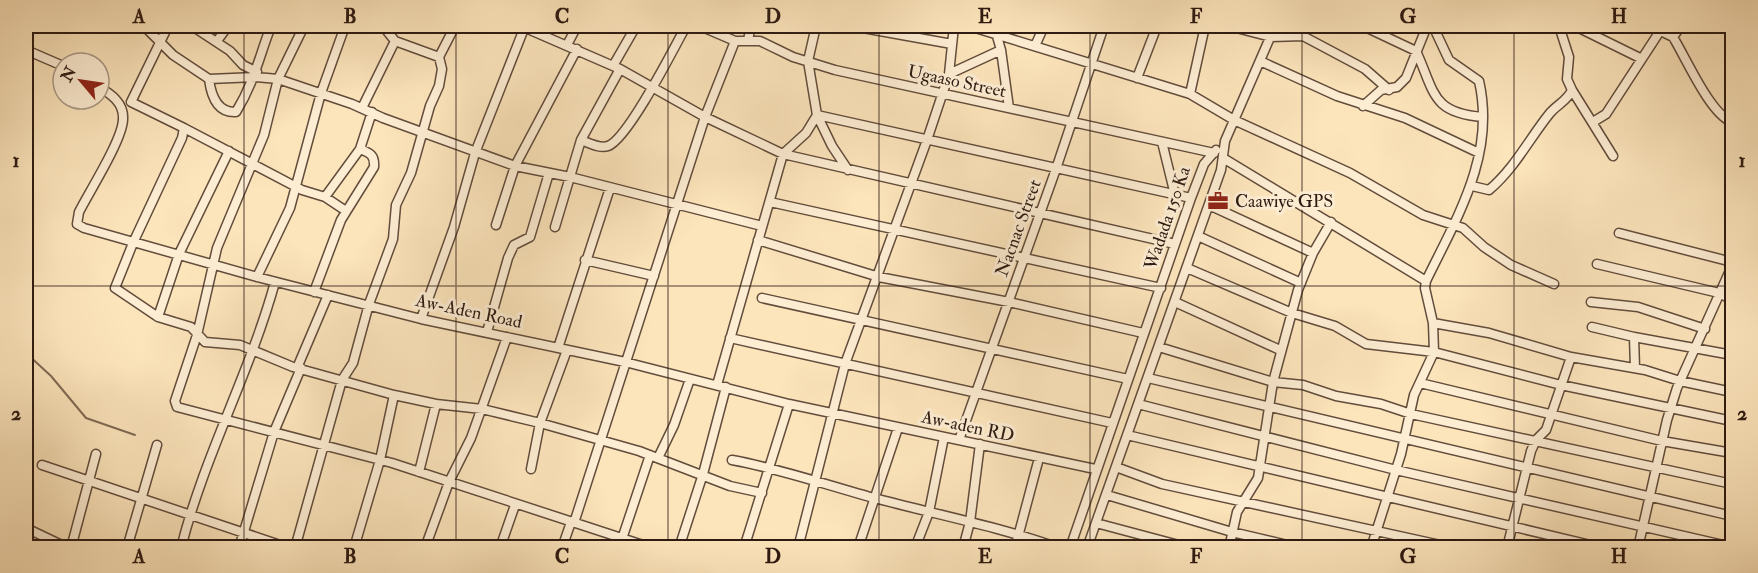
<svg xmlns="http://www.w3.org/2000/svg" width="1758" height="573" font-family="'IM FELL Double Pica',serif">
  <rect width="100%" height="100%" fill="#fce4bb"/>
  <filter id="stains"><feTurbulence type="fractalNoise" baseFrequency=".00333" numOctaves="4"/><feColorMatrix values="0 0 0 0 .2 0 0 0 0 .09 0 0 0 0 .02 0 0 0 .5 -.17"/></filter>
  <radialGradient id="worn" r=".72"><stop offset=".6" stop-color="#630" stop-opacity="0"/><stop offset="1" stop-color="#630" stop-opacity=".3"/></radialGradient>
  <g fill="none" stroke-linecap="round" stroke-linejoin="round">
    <path stroke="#806a55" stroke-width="2" d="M26 353 51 376 86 418 135 435"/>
    <g stroke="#624c3c" stroke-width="11">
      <path id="minor" d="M144 26 173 55 209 79 256 77 278 79 352 104 383 118 515 166 570 177 762 226
        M168 26 131 102 184 128 182 138 133 243 115 288 158 317 179 254 229 151
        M192 26 230 51 243 65 257 72
        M304 26 278 79 264 135 217 248 197 335 175 401 177 407 392 463 652 548
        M383 26 395 41 439 57 455 26
        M521 26 620 69 705 117 783 154 1175 244
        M700 26 735 41H760L793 57 835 70 1214 153
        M852 26 952 44
        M969 26 1190 94 1234 120 1350 173 1423 215 1463 228 1484 247 1511 265 1554 284
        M1229 26 1271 37 1303 36 1365 69 1389 90
        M1363 26 1416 51C1435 92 1431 113 1483 117
        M1575 26 1640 58
        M1650 26 1673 37
        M1681 26 1673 37C1686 58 1710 114 1732 122
        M748 40 751 26
        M217 41 228 26
        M567 45 577 26
        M1035 46 1044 26
        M26 50 63 66
        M1001 50 1009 108
        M1260 61 1337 96 1405 118 1479 153
        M613 66 636 26
        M949 74 1001 50 994 26
        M1137 78 1157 26
        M209 79C211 95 217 113 236 112 254 83 259 57 271 26
        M99 87C111 94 124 103 123 119 123 139 89 192 79 212L77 224 84 228 257 277 421 319 625 362 789 404 1095 469
        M1572 90 1613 156
        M1190 94 1205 26
        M1363 106 1381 90 1397 87 1406 78 1427 26
        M362 108 395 41
        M817 115 1191 198
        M817 115 832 146 848 170
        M1593 122 1606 114 1660 31
        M184 128 302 190 325 197 360 149 372 112
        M581 140C589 143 600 149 608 146 628 139 674 48 686 26
        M1162 142 1175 195
        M1223 158 1426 281 1425 288 1433 323 1434 352 1414 395 1401 454 1371 548
        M1472 186 1489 190C1515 168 1529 139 1550 113 1558 104 1568 100 1572 90L1567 79 1569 57 1559 26
        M325 197 346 211
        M770 202 1161 288
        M1209 205 1313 253
        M496 225 515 166 577 49
        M555 227 581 140 620 69
        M1619 233 1732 262
        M1198 236 1301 283
        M758 240 879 277 1009 302 1143 333
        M585 260 654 276
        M1597 264 1719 293 1732 300
        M1187 268 1292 313 1335 326 1366 344 1434 352 1561 385 1732 421
        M257 277 290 208 321 93 345 26
        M1426 281C1457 217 1496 155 1479 81L1449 60 1433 26
        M314 292 341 220 374 167C375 155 370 153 360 149
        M762 298 1128 379
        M1175 302 1280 350
        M1591 302 1638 307 1705 329
        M158 317 191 327 205 342 240 345 293 367 394 395 436 404 482 409 540 423 639 451 730 486 762 493
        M421 319 454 227 475 153 525 26
        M1433 323 1489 333 1571 357 1645 370 1680 381 1732 392
        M1592 327 1634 337 1635 368
        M487 332 508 258 514 245 530 237 549 173
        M1634 337 1732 355
        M730 338 1112 423
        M1159 347 1273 382 1303 385 1336 396 1381 404 1411 414 1732 484
        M558 348 610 188
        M297 368 328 295
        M1148 378 1732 516
        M1420 383 1662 441 1732 453
        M717 385 783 154 806 133 817 115 808 61 816 26
        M1138 404 1396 470 1732 547
        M1127 435 1603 548
        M959 440 1056 169 1104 26
        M658 458 674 425 690 379
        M732 460C782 469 829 486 878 499 939 515 1000 527 1059 548
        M42 465 289 548
        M1116 467 1162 484 1454 548
        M531 469 540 423 567 350
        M419 472 436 404
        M1107 495 1232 532 1300 548
        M574 523 705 117 735 41
        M1096 523 1190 548
        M26 528 68 548
        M71 548 96 454
        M127 548 157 445
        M181 548C204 456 250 373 275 282
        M239 548 274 432 301 368
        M295 548 342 380 353 363 369 304 393 239 396 205 411 173 430 106 439 86 442 69 439 57
        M354 548 380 460 394 395
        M425 548 449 482 471 438 507 337
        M500 548 515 505
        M562 548 571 522
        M619 548 650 455
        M679 548 703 474 726 387
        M744 548 789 404
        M798 548 845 364 927 140 949 74 954 26
        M858 548 898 428
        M915 548 929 512 944 437
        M963 548 970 522 980 444
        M1015 548 1039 458
        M1070 548 1191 198 1204 164 1216 150
        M1087 548 1221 170 1225 141 1275 26
        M1229 548 1237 512 1258 478 1273 382 1298 290 1313 253 1331 222
        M1507 548 1531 451 1536 440 1546 430 1571 357
        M1638 548 1667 420 1677 388 1732 266"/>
    </g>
    <use href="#minor" stroke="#fdedd3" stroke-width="8"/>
  </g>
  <path fill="none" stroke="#2e1a12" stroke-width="1.5" stroke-opacity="0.55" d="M244 26V548M456 26V548M668 26V548M879 26V548M1090 26V548M1302 26V548M1514 26V548M26 286H1732"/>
  <defs>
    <g id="office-bare" transform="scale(1.62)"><path d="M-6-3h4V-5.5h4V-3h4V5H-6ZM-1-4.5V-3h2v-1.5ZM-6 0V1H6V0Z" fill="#8f2418" stroke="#fdedd3" stroke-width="2.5" paint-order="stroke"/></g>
  </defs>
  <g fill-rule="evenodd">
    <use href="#office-bare" x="1218" y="201"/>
  </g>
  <g text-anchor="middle" stroke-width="6" stroke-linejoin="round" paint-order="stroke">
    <g font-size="18" fill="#2e1a12" stroke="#fdedd3">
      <text transform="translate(957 81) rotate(12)" y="6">Ugaaso Street</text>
      <text transform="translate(1167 218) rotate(-71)" y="6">Wadada 150 Ka</text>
      <text transform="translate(1018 228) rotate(-70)" y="6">Nacnac Street</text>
      <text transform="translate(469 311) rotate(12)" y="6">Aw-Aden Road</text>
      <text transform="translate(968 426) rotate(12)" y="6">Aw-aden RD</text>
    </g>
    <g font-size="18" fill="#2e1a12" stroke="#fdedd3" text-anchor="start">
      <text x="1235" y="207">Caawiye GPS</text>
    </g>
  </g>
  <rect width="1758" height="573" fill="none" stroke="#fce4bb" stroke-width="66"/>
  <g transform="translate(81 81) rotate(299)"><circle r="28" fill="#fdedd3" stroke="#aa9986" stroke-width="1.5"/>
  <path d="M0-4.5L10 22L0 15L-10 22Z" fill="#8f2418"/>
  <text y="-9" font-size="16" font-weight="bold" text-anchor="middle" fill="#2e1a12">N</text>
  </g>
  <rect x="33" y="33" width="1692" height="507" fill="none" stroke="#2e1a12" stroke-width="2"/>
  <g font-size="20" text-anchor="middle" font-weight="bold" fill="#2e1a12">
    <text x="139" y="23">A</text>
    <text x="350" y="23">B</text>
    <text x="562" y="23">C</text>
    <text x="773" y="23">D</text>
    <text x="985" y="23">E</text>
    <text x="1196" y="23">F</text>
    <text x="1408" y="23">G</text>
    <text x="1619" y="23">H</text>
    <text x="16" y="167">1</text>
    <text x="1742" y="167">1</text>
    <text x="16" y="420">2</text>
    <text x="1742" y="420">2</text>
    <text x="139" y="563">A</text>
    <text x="350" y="563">B</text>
    <text x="562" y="563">C</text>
    <text x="773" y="563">D</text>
    <text x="985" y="563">E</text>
    <text x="1196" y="563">F</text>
    <text x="1408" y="563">G</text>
    <text x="1619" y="563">H</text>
  </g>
  <rect width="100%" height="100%" filter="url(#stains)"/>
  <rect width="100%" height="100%" fill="url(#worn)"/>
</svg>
